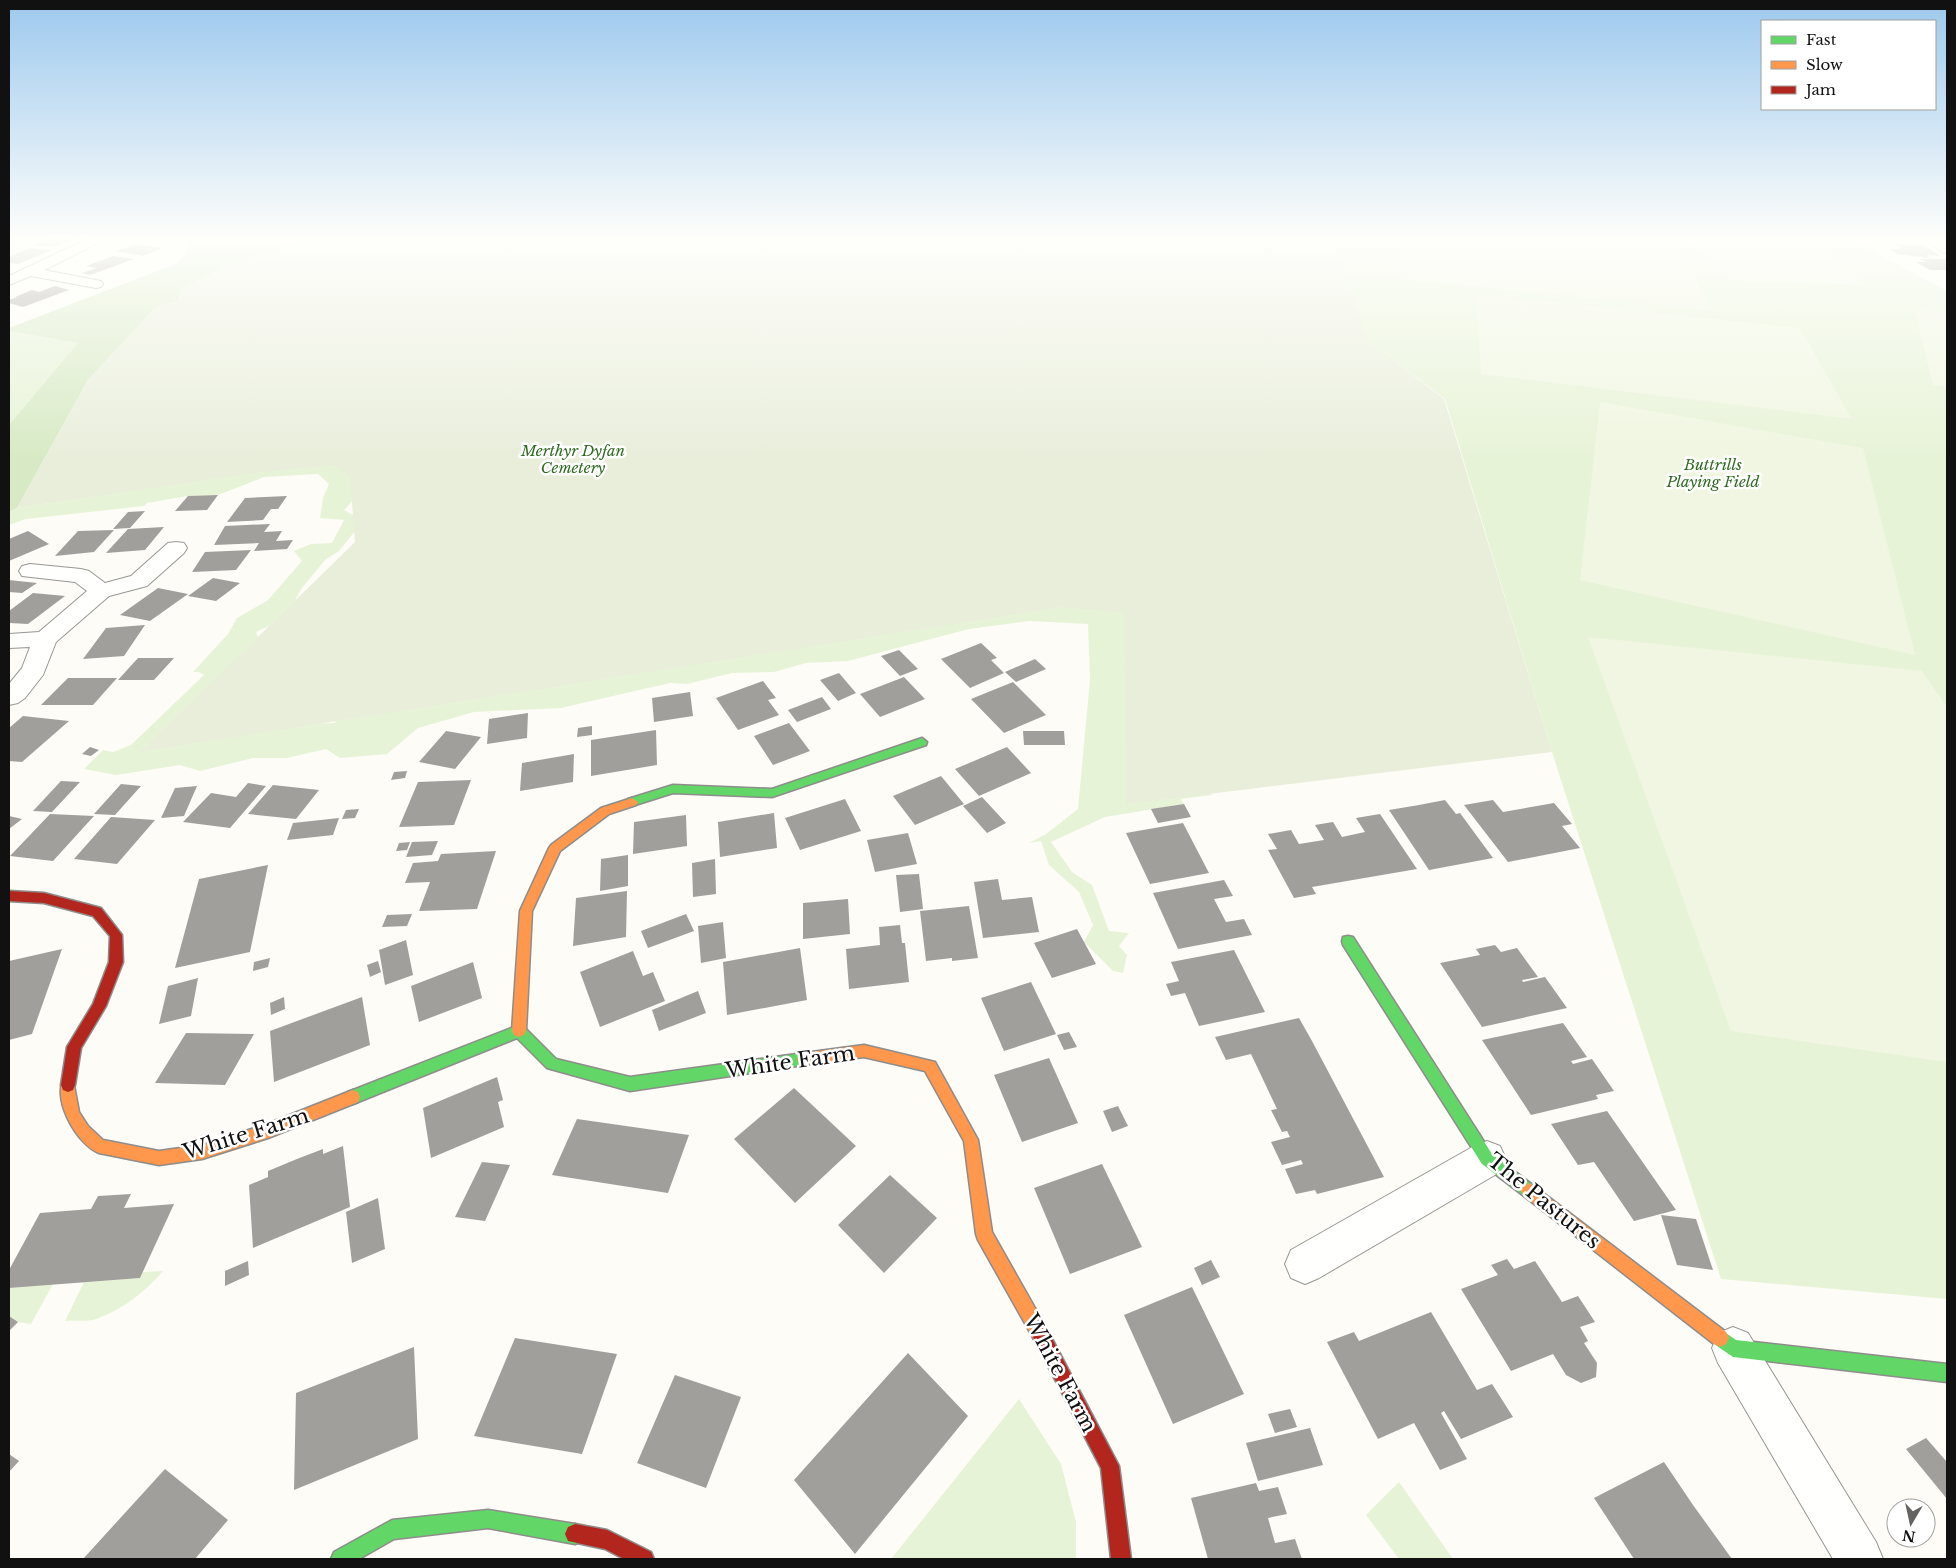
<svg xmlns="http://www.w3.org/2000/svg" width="1956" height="1568" font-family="'Libre Baskerville',serif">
  <rect width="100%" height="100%" fill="#fdfcf7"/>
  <path fill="#e7f3d7" d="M1331 238H1859L1877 254 1947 291V1299L1721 1279 1552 752 1445 399 1368 340 1339 251Z
    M9 331 79 343 9 425Z
    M342 459 360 493 344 510 363 521 339 551 325 560 301 589 286 618 256 632 292 724 334 723 353 709 982 603 1132 608 1200 782 1212 795 1181 799 1184 804 1105 817 1051 842 1072 872 1092 885 1109 931 1129 933 1119 946 1127 955 1123 973 1113 971 1084 942 1093 925 1079 892 1049 865 1041 841 1029 843 1046 834 1078 809 1090 680 1088 624 1029 621 969 629 848 661 806 663 774 672 732 673 687 684 670 683 561 708 474 712 418 728 387 754 340 758 326 749 287 758H253L200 771 180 765 116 775 84 769 103 750 113 752 131 745 204 675 199 672H193L228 634 237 618 268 600 302 561 294 551 311 544 332 543 344 520 320 518 323 498 329 484 318 474 264 477 218 495 188 496 147 503 144 506 26 519 9 525V512L17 508Z
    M163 1271C146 1291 122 1310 96 1319 87 1322 75 1320 65 1321L84 1282 140 1278 143 1272Z
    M53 1284 31 1324 18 1322 9 1316V1288Z
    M1019 1399 1061 1464 1076 1522V1559H891Z
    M1399 1482 1453 1559H1399L1366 1515Z"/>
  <path fill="#d8eac5" d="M185 238H250L284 245 222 268 178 301 156 307 88 380 17 508 9 512V425L78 343 9 331V328L178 263 188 251Z"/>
  <path fill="#e9eedb" d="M302 238H1331L1339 251 1368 340 1444 399 1552 752 1126 804 1124 613 1062 607 140 752 355 542 350 477 334 465 255 473 17 508 88 380 156 307 178 301 180 289 222 268Z"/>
  <path fill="#f0f6e1" d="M1402 238H1619L1678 244 1711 310 1401 279Z
    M1689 238H1809L1867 285 1732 280Z
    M1476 294 1800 328 1852 419 1481 374Z
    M1914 308 1947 313V387L1933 385Z
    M1600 402 1863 448 1915 655 1580 580Z
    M1588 637 1922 671 1947 707V1062L1731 1031Z"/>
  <path fill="#a19f9c" d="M50 238H66L73 239 54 247 34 245Z
    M136 244 163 248 143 256 116 251Z
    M1894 244 1924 245 1940 256 1926 255 1930 258 1897 254 1890 249H1903Z
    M30 248 52 250 18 264 9 263V257Z
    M113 256 134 259 90 275 82 273 97 268 86 266Z
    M1921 259H1947V270H1930L1916 262H1926Z
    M55 286 69 290 23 307 9 303V300L17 297H15L32 290 39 292Z
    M218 495 207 510 175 511 188 496Z
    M287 496 278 509H271L263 520 227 522 245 498Z
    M145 511 130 528 113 529 128 512Z
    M270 524 264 532 282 531 276 541 293 540 287 549 254 551 259 543 214 545 225 526Z
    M164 527 145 550 106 553 128 529Z
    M114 530 94 552 55 556 78 531Z
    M28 531 49 544 9 561V539Z
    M251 550 236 570 192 572 205 552Z
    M213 578 240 583 216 601 188 596Z
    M9 580 37 583 22 593 9 592Z
    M158 588 188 594 150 621 120 615Z
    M33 593 65 596 28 624 9 623V611Z
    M145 625 124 656 83 659 106 628Z
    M981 643 997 658 991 660 1004 673 970 688 941 659Z
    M899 650 918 669 900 676 881 656Z
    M138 658H174L154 680H118Z
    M1035 659 1046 669 1016 682 1005 672Z
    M839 673 856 693 838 701 820 680Z
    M904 677 925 699 880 717 860 694Z
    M68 678H117L93 705H41Z
    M763 681 776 698 768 700 779 715 738 730 716 698Z
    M1013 682 1046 715 1004 733 971 699Z
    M690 692 693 716 654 722 652 698Z
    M822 697 831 709 797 722 788 710Z
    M528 713 527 738 487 744 489 719Z
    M23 716 69 721 22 762 9 761V728Z
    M789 723 810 751 773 765 754 736Z
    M592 726V735L577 737 578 728Z
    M656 730 657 765 591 776V740Z
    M446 731 481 737 455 769 419 762Z
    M1023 731H1064L1065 745H1024Z
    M90 747 99 750 91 756 82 754Z
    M1007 747 1031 773 979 796 955 769Z
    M574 754 573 782 520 791 522 763Z
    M407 771 405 778 391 780 394 772Z
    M941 776 964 804 915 825 893 796Z
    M471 780 454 825 399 827 418 782Z
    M61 781 80 782 52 812 33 811Z
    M248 783 266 786 230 828 183 822 211 793 236 797Z
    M121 784 141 786 115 815 94 814Z
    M273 785 319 790 296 819 248 814Z
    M197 786 184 816 161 818 175 788Z
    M982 797 1006 823 987 833 963 806Z
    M845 799 861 831 800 850 785 818Z
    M1445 800 1456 814 1460 813 1493 858 1429 870 1389 810 1419 805 1429 820 1419 805Z
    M1493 800 1503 812 1554 803 1572 824 1562 826 1580 848 1508 862 1464 805Z
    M1184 804 1191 817 1158 823 1151 809Z
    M359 809 355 818 342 819 346 810Z
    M774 813 777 848 720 857 718 822Z
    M50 814 94 816 53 861 10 856Z
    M1380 814 1417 869 1312 887 1316 894 1294 898 1268 850 1277 849 1268 834 1291 830 1299 844 1324 840 1315 825 1333 822 1342 837 1365 832 1356 818Z
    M686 815 687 846 633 854 634 822Z
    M9 816 22 819 9 829Z
    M111 817 155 820 117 864 74 859Z
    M339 818 333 835 287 840 293 823Z
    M1183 823 1209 873 1150 884 1126 833Z
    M908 833 917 864 875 872 867 840Z
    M438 841 432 855 406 857 412 842Z
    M410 842 407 850 396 851 399 843Z
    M496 851 477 909 419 911 430 882 405 883 413 863 438 861 441 854Z
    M628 855V886L600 891 601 859Z
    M715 859 716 894 693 897 692 863Z
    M268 865 250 952 175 968 199 879Z
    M919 874 923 909 900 912 896 875Z
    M998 879 1002 900 1032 897 1039 932 983 938 974 882Z
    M1224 880 1233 896 1214 899 1226 922 1244 919 1252 935 1178 949 1153 893Z
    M627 891 626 937 573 946 576 898Z
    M848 899 850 934 803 939V903Z
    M969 906 978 958 952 961V958L926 961 920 911Z
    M412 914 407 926 382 927 387 915Z
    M686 914 694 931 648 948 641 931Z
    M723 922 726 958 701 963 698 926Z
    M900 925 902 943H905L909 982 849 989 846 949 880 945 879 927Z
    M1077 929 1096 964 1052 978 1034 943Z
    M406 940 413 975 385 985 379 950Z
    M1495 945 1501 952 1517 948 1538 977 1522 980 1523 982 1545 977 1567 1008 1482 1027 1440 963 1480 955 1476 949Z
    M800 948 807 1000 727 1015 723 962Z
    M62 949 32 1034 9 1040V961Z
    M1234 950 1265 1012 1199 1026 1185 993 1171 996 1166 984 1179 981 1171 962Z
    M633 951 643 976 653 972 665 1001 600 1027 580 972Z
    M270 958 268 967 253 971 254 962Z
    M378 961 381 972 370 977 367 965Z
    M473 962 482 998 419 1022 411 986Z
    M198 978 191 1016 159 1024 168 986Z
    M1031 982 1056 1034 1004 1051 981 998Z
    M698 991 706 1013 659 1031 652 1010Z
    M284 997 285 1009 271 1015 270 1003Z
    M362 997 370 1045 274 1082 270 1031Z
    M1299 1018 1312 1041 1384 1177 1317 1194 1315 1190 1296 1194 1285 1169 1303 1164 1301 1160 1282 1165 1271 1142 1290 1137 1287 1131 1282 1132 1271 1110 1277 1109 1251 1054 1226 1060 1215 1037Z
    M1563 1023 1587 1057 1571 1061 1573 1064 1592 1059 1614 1091 1596 1095 1598 1099 1531 1115 1482 1040Z
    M1069 1032 1077 1047 1064 1050 1057 1035Z
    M186 1033 254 1034 225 1085 155 1083Z
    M1049 1058 1078 1123 1022 1142 994 1075Z
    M497 1077 503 1100 498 1102 504 1127 431 1158 423 1108Z
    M794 1088 856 1146 795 1203 734 1139Z
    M1118 1106 1128 1126 1112 1132 1103 1111Z
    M1607 1111 1676 1210 1634 1221 1594 1162 1578 1165 1551 1124Z
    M577 1119 689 1135 668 1193 552 1175Z
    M343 1146 350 1207 253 1248 249 1185 268 1177V1171L297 1159 323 1149V1154Z
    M482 1162 510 1165 485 1221 455 1217Z
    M1102 1164 1142 1247 1070 1274 1034 1188Z
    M890 1175 937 1218 884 1273 838 1225Z
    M131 1194 124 1208 174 1204 140 1278 9 1288V1270L40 1213 91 1209 98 1196Z
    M378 1198 385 1249 352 1263 346 1212Z
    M1661 1215 1696 1219 1713 1270 1677 1265Z
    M1507 1259 1514 1269 1535 1261 1562 1302 1578 1296 1595 1322 1580 1327 1588 1341 1584 1343 1597 1363 1596 1377 1581 1383 1566 1375 1553 1354 1511 1371 1461 1289 1498 1275 1491 1265Z
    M1211 1260 1220 1277 1202 1285 1194 1268Z
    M248 1261 249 1275 225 1286V1271Z
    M1192 1287 1244 1394 1173 1424 1124 1315Z
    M1431 1312 1477 1390 1492 1384 1513 1417 1461 1439 1444 1411 1441 1413 1467 1459 1440 1470 1414 1423 1378 1439 1327 1342 1354 1332 1359 1341Z
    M9 1316 18 1322 9 1331Z
    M515 1338 617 1354 582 1454 474 1436Z
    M414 1347 418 1439 294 1490 296 1393Z
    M908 1353 968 1416 855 1554 794 1480Z
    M675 1375 741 1397 706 1488 637 1463Z
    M1290 1409 1297 1427 1275 1433 1268 1414Z
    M1310 1428 1323 1465 1258 1481 1246 1443Z
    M1926 1438 1947 1462V1499L1906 1449Z
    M9 1454 19 1461 9 1472Z
    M1664 1462 1693 1505 1732 1559H1634L1594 1498Z
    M165 1469 228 1520 195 1559H83Z
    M1256 1483 1259 1491 1278 1487 1287 1514 1268 1518 1275 1543 1295 1539 1302 1559H1208L1191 1498Z"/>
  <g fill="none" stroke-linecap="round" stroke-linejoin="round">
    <g stroke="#979795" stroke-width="2">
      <path id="street" d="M89 238H108L44 270 101 281 103 284 101 287 96 288 31 276 9 285V276Z
        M1924 238H1940L1947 243V253L1942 252Z
        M176 542 184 543 187 548 184 553 147 586 109 596 56 642 43 675 25 698 18 703 9 705V684L22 668 30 647 9 648V634L39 632 87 591 75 582 22 576 19 571 22 566 30 564 81 569 89 571 105 583 131 576 168 543Z
        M1487 1141 1500 1146 1506 1159 1500 1172 1319 1278 1305 1284 1291 1278 1285 1264 1291 1250 1474 1146Z
        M1733 1327 1748 1333 1876 1542 1883 1559H1833L1718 1363 1712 1348 1718 1333Z"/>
    </g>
    <g stroke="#8e8d8b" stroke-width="3">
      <path id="fast" d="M922 738 927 742 926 745 772 797 673 793 632 806 626 802 628 799 673 785 772 789Z
        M1348 936 1353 937 1492 1154 1534 1186 1537 1191 1534 1196 1529 1199 1524 1196 1482 1164 1343 945 1342 941 1343 937Z
        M519 1025 524 1027 556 1059 630 1077 804 1053 809 1055 811 1059 809 1063 804 1065 630 1091 547 1068 517 1038 353 1104 348 1102 346 1097 348 1092Z
        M1720 1329 1736 1340 1947 1364V1382L1733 1357 1714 1344 1711 1338 1714 1332Z
        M488 1510 575 1524 582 1527 585 1534 582 1541 575 1544 488 1528 394 1539 359 1559H331L334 1552 392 1520Z"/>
    </g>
    <g stroke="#8e8d8b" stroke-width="3">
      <path id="slow" d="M632 798 638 802 636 805 609 814 560 851 532 911 526 1031 524 1035 519 1037 514 1035 512 1031 520 911 549 848 551 845 601 808Z
        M864 1045 935 1062 978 1140 992 1232 1048 1331 1051 1337 1048 1343 1042 1346 1036 1343 978 1240 976 1234 964 1141 925 1071 864 1057 804 1065 799 1063 797 1059 799 1055 804 1053Z
        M68 1078 73 1080 79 1112 88 1126 103 1140 159 1151 202 1145 267 1124 353 1090 358 1092 360 1097 358 1102 268 1138 202 1159 159 1165 99 1153C78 1145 53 1102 63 1080Z
        M1529 1183 1534 1186 1726 1332 1729 1338 1726 1344 1720 1347 1714 1344 1524 1196 1521 1191 1524 1186Z"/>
    </g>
    <g stroke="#8e8d8b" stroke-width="3">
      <path id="jam" d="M9 891 44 893 101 908 122 935 123 962 106 1006 81 1048 75 1085 73 1090 68 1092 63 1090 61 1085 67 1047 93 1004 109 962 110 936 93 916 44 903 9 901Z
        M1042 1328 1048 1331 1119 1466 1131 1559H1111L1101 1468 1036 1343 1033 1337 1036 1331Z
        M575 1524 607 1530 651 1552 654 1559H624L605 1549 568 1541 565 1534 568 1527Z"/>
    </g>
    <use href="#street" fill="#fffffe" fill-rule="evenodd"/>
    <use href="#fast" fill="#63d668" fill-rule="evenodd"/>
    <use href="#slow" fill="#ff974d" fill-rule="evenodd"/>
    <use href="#jam" fill="#b3261e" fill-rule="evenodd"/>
  </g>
  <linearGradient id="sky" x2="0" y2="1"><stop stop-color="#9dc9ee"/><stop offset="0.52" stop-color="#fefefb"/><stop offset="1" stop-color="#fefefb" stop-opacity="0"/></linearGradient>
  <rect width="1956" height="458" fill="url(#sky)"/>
  <g text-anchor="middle" stroke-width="5" stroke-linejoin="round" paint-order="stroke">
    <g font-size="15" font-style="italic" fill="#2f6b1f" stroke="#fff">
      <text x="573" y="456">Merthyr Dyfan<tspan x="573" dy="17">Cemetery</tspan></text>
      <text x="1713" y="470">Buttrills<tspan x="1713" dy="17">Playing Field</tspan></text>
    </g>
    <g font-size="21" fill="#111" stroke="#fff">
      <text transform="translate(790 1062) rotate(-8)" y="7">White Farm</text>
      <text transform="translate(246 1134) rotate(-17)" y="7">White Farm</text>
      <text transform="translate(1544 1201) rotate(39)" y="7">The Pastures</text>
      <text transform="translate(1060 1373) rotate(62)" y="7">White Farm</text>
    </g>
  </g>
  <rect width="1956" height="1568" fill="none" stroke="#111111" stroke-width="20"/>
  <rect x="1761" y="20" width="175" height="90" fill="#ffffff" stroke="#a0a0a0"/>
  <rect x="1771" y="36" width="25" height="8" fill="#63d668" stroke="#a0a0a0"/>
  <text x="1806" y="45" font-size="15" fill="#111111">Fast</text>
  <rect x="1771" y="61" width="25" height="8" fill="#ff974d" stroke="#a0a0a0"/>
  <text x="1806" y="70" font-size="15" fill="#111111">Slow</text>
  <rect x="1771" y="86" width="25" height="8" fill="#b3261e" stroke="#a0a0a0"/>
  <text x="1806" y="95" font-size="15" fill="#111111">Jam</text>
  <g transform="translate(1911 1523) rotate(189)"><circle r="24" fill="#ffffff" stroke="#a0a0a0"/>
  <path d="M0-4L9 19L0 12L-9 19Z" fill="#646362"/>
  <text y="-8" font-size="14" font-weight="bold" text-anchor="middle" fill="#111111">N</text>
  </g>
</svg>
